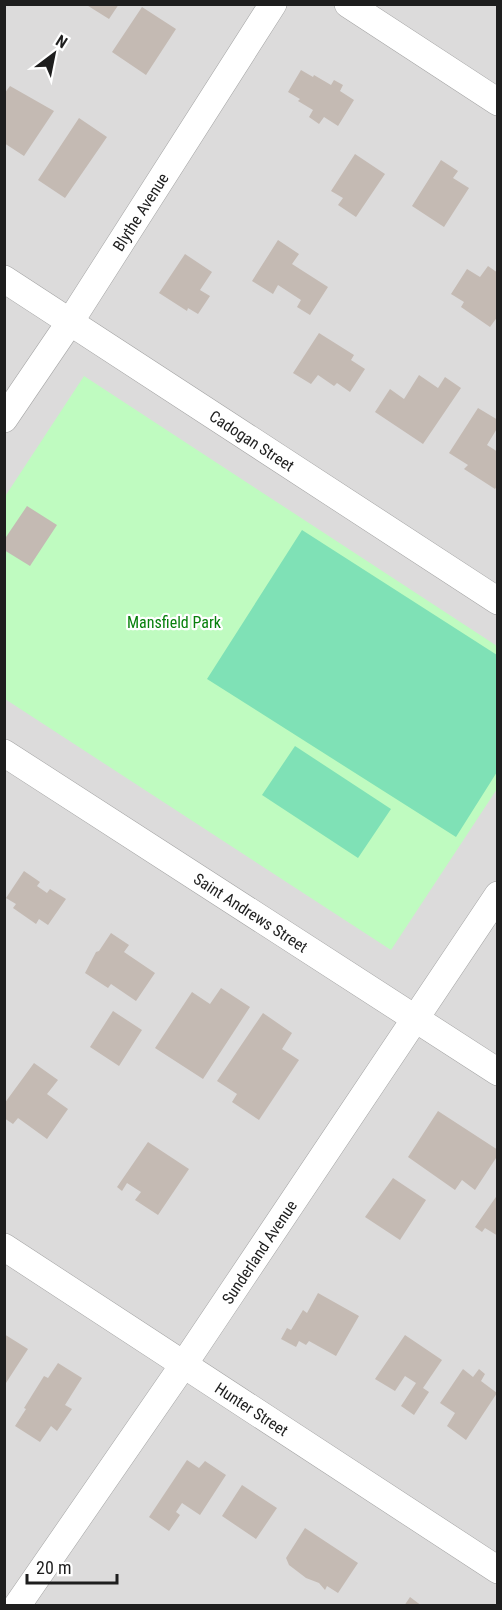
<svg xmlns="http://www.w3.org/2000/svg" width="502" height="1610" font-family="'Roboto Condensed',sans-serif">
  <rect width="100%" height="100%" fill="#efebe3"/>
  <path fill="#dcdbdb" d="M5 5H497V1605H5Z"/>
  <path fill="#bffbc0" d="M84 376 497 646V789L391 950 5 699 4 498Z"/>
  <path fill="#7fe1b6" d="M302 530 497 655V772L456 837 207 679Z
    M295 746 391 809 358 858 262 795Z"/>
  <path fill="#c4bab3" d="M85 4H119L109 19Z
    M142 7 176 29 146 75 112 52Z
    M301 70 313 77 314 75 331 85 334 80 343 85 340 91 354 100 338 126 324 117 319 124 309 117 313 110 298 101 300 99 288 92Z
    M10 86 54 111 24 156 4 143V94Z
    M79 118 107 137 65 198 38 180Z
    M355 154 385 174 356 217 338 205 343 198 331 191Z
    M441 160 458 171 453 178 469 188 444 227 412 206Z
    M278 240 299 254 292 264 328 287 310 315 297 307 301 300 278 285 273 294 252 281Z
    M185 254 212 272 200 290 210 296 198 314 188 308 187 311 159 293Z
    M488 266 498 273V316L490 327 461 307 464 302 451 294 467 269 480 277Z
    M319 333 354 355 351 360 365 369 350 392 337 383 334 386 318 375 311 384 293 373Z
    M419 375 438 388 445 377 461 388 423 444 375 412 390 389 404 399Z
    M478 408 498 420V427L487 445 498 452V484L495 489 464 469 468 465 449 453Z
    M27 506 57 525 30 566 4 550V540Z
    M24 871 40 882 37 886 47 893 50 889 66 899 48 925 39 919 36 924 13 908 16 904 6 898Z
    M111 933 129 945 124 952 155 973 136 1001 111 984 108 988 85 973 96 952 99 951Z
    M221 988 250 1007 203 1079 155 1048 192 992 210 1004Z
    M113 1011 142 1030 119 1066 90 1047Z
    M263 1013 292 1033 282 1049 299 1060 259 1120 232 1102 237 1094 217 1081Z
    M34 1063 58 1080 47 1094 68 1109 47 1139 18 1118 13 1124 4 1118V1104Z
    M438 1111 498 1150V1155L475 1190 462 1180 455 1190 408 1157Z
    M148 1142 189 1169 158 1215 135 1200 141 1192 127 1183 122 1191 117 1187Z
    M393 1178 426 1200 400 1240 365 1217Z
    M498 1194V1236L485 1228 482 1232 475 1227Z
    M318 1293 359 1316 336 1356 309 1341 306 1345 299 1341 296 1347 281 1339 287 1328 291 1330 303 1310 307 1313Z
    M4 1334 28 1349 4 1386Z
    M405 1335 442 1360 423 1388 429 1392 414 1415 401 1406 416 1383 405 1376 395 1391 375 1379Z
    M58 1363 82 1378 65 1405 72 1409 57 1431 51 1426 40 1442 15 1426 26 1409 24 1408 44 1376 48 1378Z
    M463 1369 473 1377 479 1369 485 1374 481 1381 497 1393 466 1440 447 1426 455 1413 440 1403Z
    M187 1460 199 1468 205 1461 226 1475 200 1515 182 1503 176 1512 180 1515 169 1531 149 1517Z
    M242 1485 277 1508 256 1539 222 1516Z
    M305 1528 358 1563 338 1593 327 1586 325 1590 319 1583 306 1578 289 1565 286 1558Z
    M410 1597 422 1606H404Z"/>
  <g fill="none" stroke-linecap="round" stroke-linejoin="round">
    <g stroke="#a5a5a5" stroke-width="28">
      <g id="street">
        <path d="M348 4 498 102"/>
        <path id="s1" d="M4 279 498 601"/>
        <path id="s2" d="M4 419 70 322 273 4"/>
        <path id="s3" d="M4 753 498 1072"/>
        <path id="s4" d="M4 1247 498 1570"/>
        <path id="s5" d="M17 1606 184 1364 498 895"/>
      </g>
    </g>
    <use href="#street" stroke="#fff" stroke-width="27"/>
  </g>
  <g text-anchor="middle" stroke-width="4.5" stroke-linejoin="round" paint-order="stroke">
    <g font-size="16" fill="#1e1e1e" stroke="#fff">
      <text dy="6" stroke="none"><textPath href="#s2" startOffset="248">Blythe Avenue</textPath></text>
      <text dy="6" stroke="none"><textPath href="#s1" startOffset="296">Cadogan Street</textPath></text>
      <text dy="6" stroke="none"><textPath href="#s3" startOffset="294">Saint Andrews Street</textPath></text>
      <text dy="6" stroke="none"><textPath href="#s5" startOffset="429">Sunderland Avenue</textPath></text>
      <text dy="6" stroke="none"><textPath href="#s4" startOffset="296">Hunter Street</textPath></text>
    </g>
    <g font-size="16" fill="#08800c" stroke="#fff">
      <text x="174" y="628">Mansfield Park</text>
    </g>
  </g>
  <rect width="502" height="1610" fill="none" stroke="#1e1e1e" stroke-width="12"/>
  <g transform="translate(54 54) rotate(32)" stroke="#ffffff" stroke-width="4.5" paint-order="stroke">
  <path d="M0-4.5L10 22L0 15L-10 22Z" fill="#1e1e1e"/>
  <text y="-9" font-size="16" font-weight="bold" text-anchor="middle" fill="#1e1e1e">N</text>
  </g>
  <path d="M27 1574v9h90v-9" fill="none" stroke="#1e1e1e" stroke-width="3"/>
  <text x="36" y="1574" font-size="18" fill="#1e1e1e" stroke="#ffffff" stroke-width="4.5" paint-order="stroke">20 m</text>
</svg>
